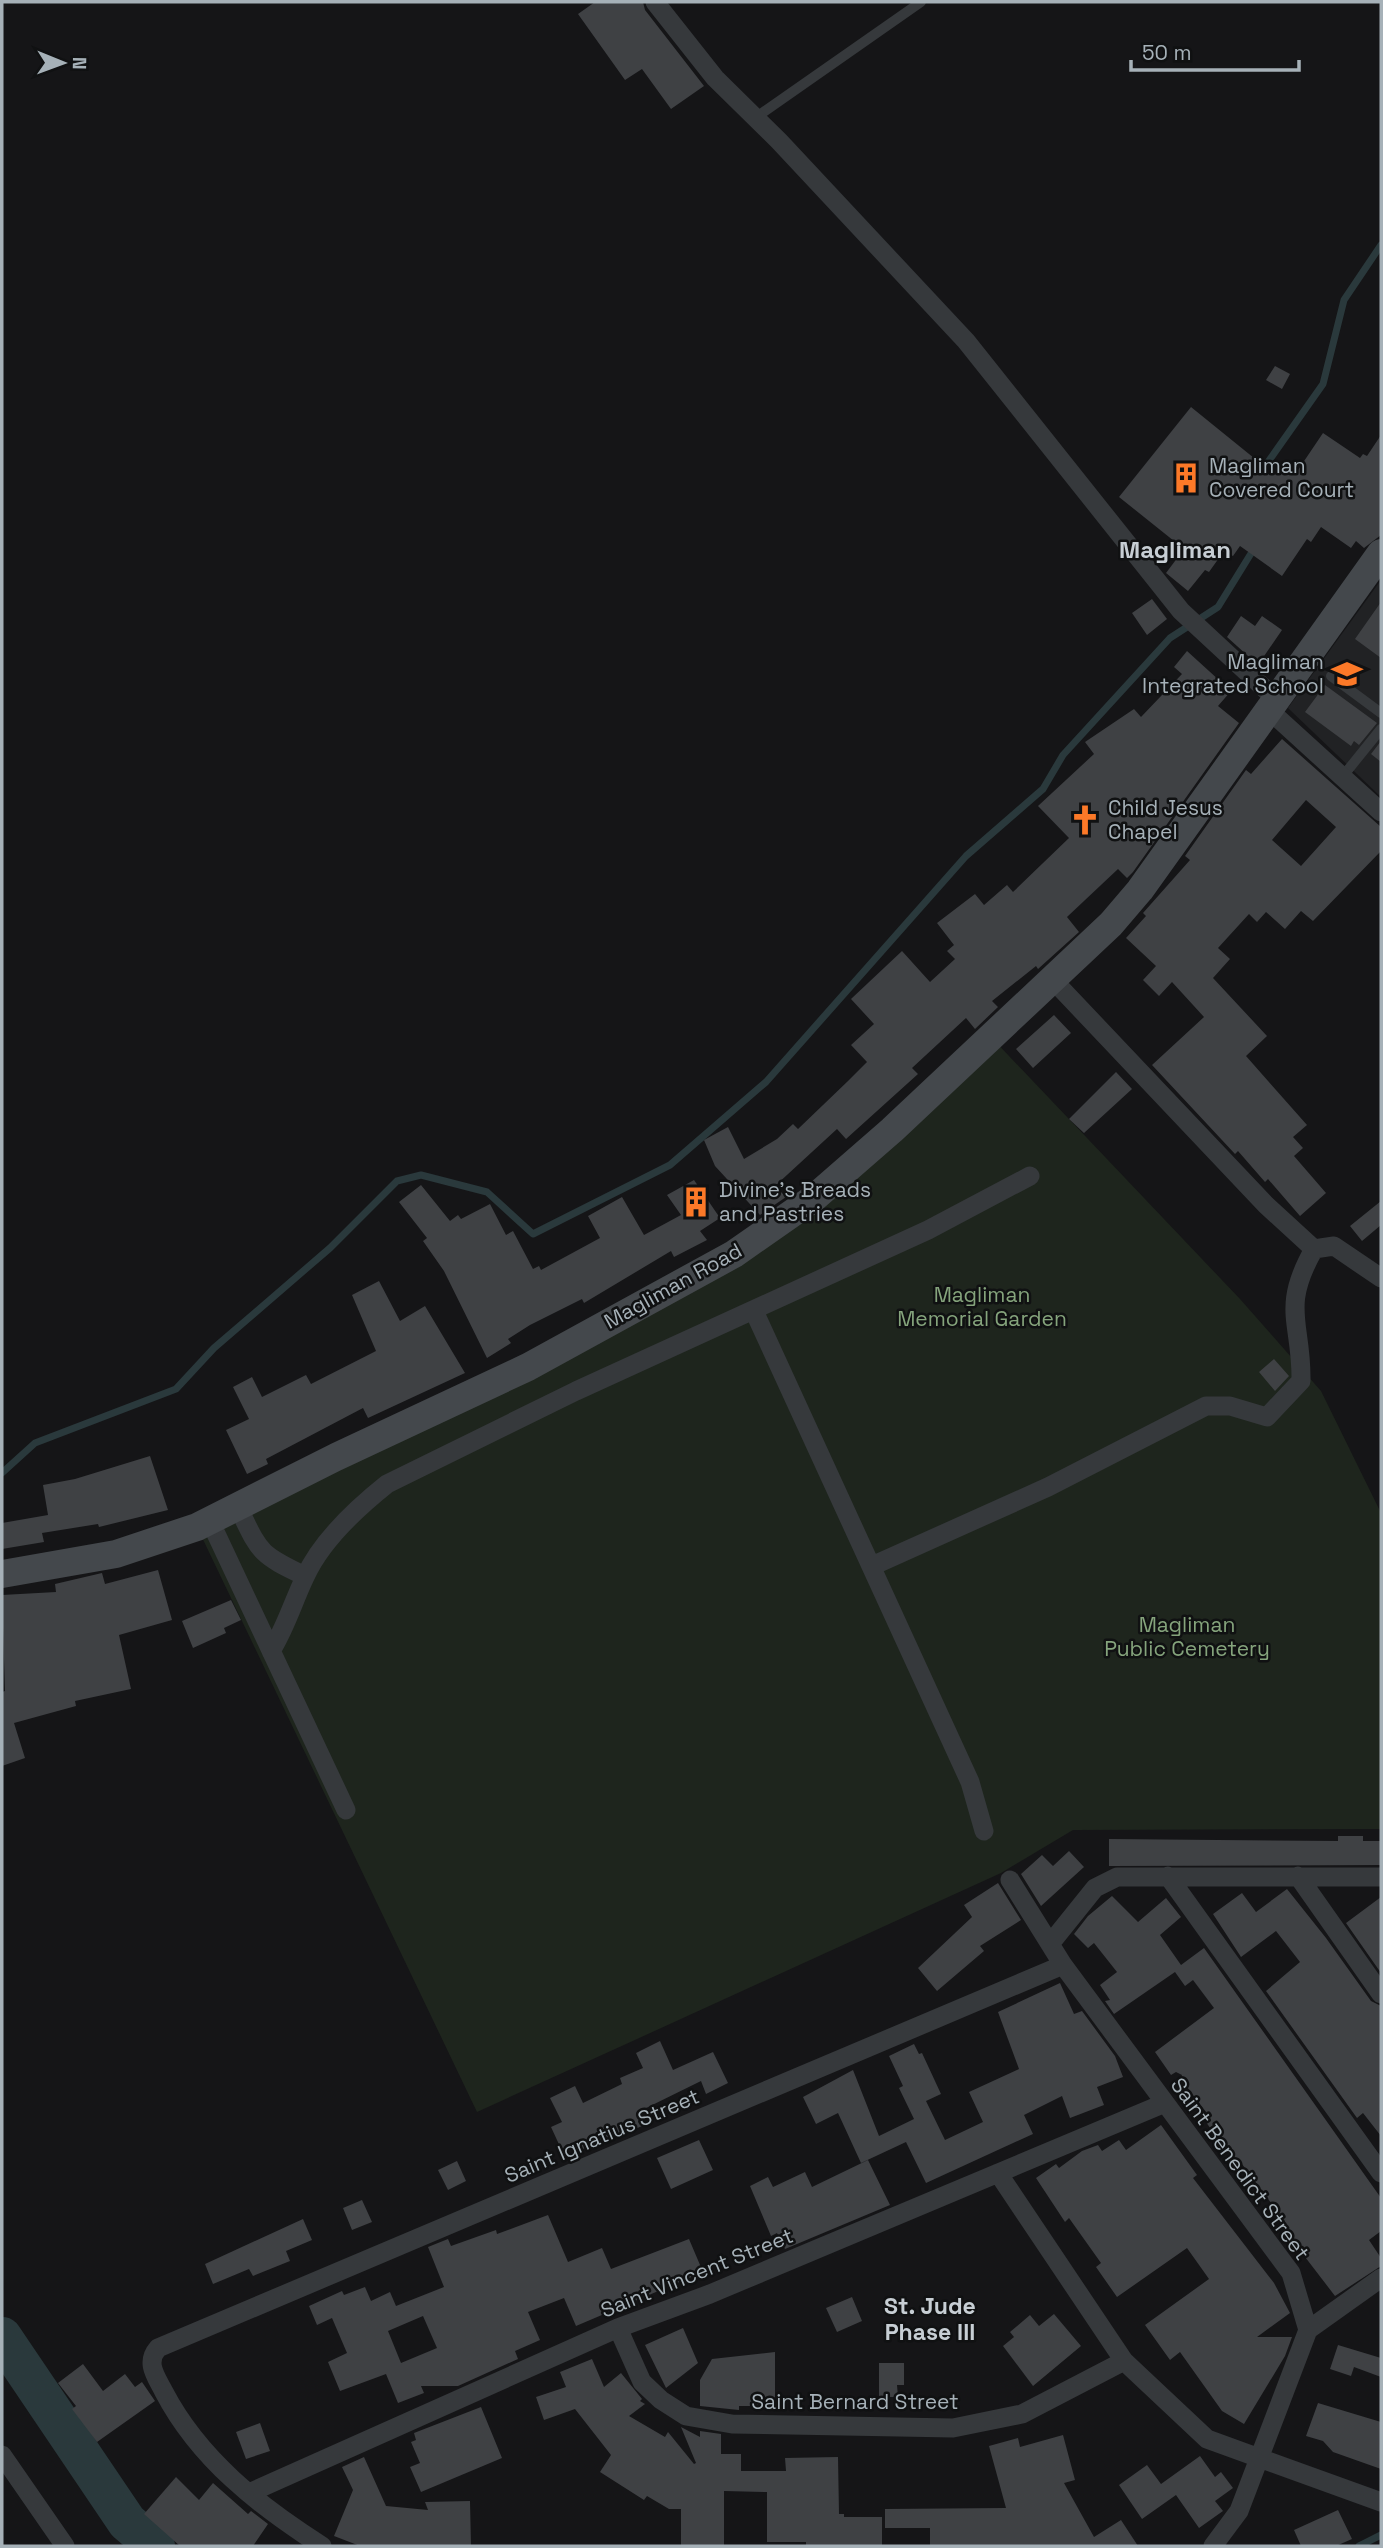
<svg xmlns="http://www.w3.org/2000/svg" width="1383" height="2548" font-family="'Space Grotesk',sans-serif">
  <rect width="100%" height="100%" fill="#151517"/>
  <path fill="#212224" d="M1381 580V797L1288 708Z"/>
  <path fill="#1e251d" d="M991 1037 1240 1299 1321 1391 1381 1513V1829L1073 1830 1001 1873 477 2112 197 1527 734 1254Z"/>
  <g fill="none" stroke-linecap="round" stroke-linejoin="round">
    <path stroke="#2a393c" stroke-width="7" d="M1265 474 1263 469 1323 384 1344 300 1381 245
      M2 1473 35 1443 176 1389 214 1348 330 1248 397 1181 421 1175 487 1192 533 1234 670 1165 766 1082 966 856 1043 789 1063 755 1170 638 1218 607 1255 547
      M1359 2546 1381 2535"/>
    <path stroke="#2a393c" stroke-width="40" d="M2 2337 127 2522 155 2546"/>
  </g>
  <path fill="#3f4144" fill-rule="evenodd" d="M595 2H643L645 10 704 86 671 109 642 69 625 80 578 14Z
    M1275 366 1290 374 1282 389 1266 380Z
    M1191 407 1270 471 1277 460 1296 473 1323 433 1360 458 1363 454 1367 456 1381 435V535L1364 548 1356 541 1351 548 1321 527 1311 542 1307 539 1282 576 1240 546 1233 556 1224 551 1209 572 1205 570 1188 591 1166 573 1184 549 1119 497Z
    M1152 599 1167 619 1147 635 1132 613Z
    M1381 602V658L1355 639Z
    M1241 616 1255 626 1262 616 1282 630 1258 665 1227 637Z
    M1187 651 1231 691 1218 706 1239 723 1133 872 1127 878 1118 869 1067 917 1079 932 1038 969 1036 966 992 1001 998 1007 975 1029 966 1018 912 1068 918 1074 846 1139 837 1129 775 1186 786 1197 760 1215 715 1166 704 1140 728 1127 744 1159 777 1139 793 1124 798 1129 848 1081 867 1062 851 1045 874 1024 851 999 902 951 930 982 955 959 947 951 954 945 937 923 975 894 984 905 1007 885 1013 892 1069 838 1038 806 1094 754 1085 742 1134 709 1141 717 1182 674 1174 667Z
    M1325 685 1377 723 1359 745 1354 741 1351 746 1305 712Z
    M1282 739 1381 827V851L1313 921 1301 911 1285 929 1266 912 1257 922 1249 914 1218 948 1230 959 1213 978 1267 1036 1246 1056 1307 1125 1293 1137 1303 1148 1294 1156 1326 1193 1300 1216 1268 1179 1265 1182 1238 1151 1235 1154 1152 1065 1204 1017 1172 982 1159 996 1143 980 1156 966 1126 938 1146 916 1143 913 1190 860 1185 856 1246 770 1251 774ZM1306 800 1336 827 1301 866 1272 840Z
    M1381 741V762L1371 754Z
    M1054 1015 1071 1033 1033 1068 1016 1049Z
    M1116 1072 1132 1089 1084 1133 1069 1119Z
    M694 1180 720 1218 700 1231 707 1240 674 1257 671 1251 584 1303 582 1299 530 1325 508 1339 511 1343 487 1358 444 1271 423 1241 427 1238 399 1202 421 1185 450 1221 458 1215 461 1219 490 1204 506 1235 513 1231 533 1269 539 1266 541 1270 600 1238 588 1216 622 1197 644 1235 681 1215 667 1195Z
    M1381 1201V1225L1362 1241 1350 1226Z
    M379 1281 400 1321 425 1306 465 1373 368 1418 363 1408 266 1459 268 1464 247 1474 226 1430 249 1419 233 1387 252 1377 262 1397 306 1375 311 1384 376 1351 352 1295Z
    M1274 1359 1289 1376 1275 1391 1259 1372Z
    M150 1456 168 1510 99 1527 98 1524 42 1533 44 1542 2 1549V1523L48 1515 43 1485 75 1479Z
    M158 1570 172 1620 119 1635 131 1689 75 1701 76 1706 14 1723 25 1758 2 1766V1692L5 1691 2 1595 56 1592 55 1584 102 1573 105 1584Z
    M231 1600 241 1620 224 1628 226 1633 193 1648 182 1621Z
    M1338 1836H1363V1841H1381V1865L1109 1866V1839L1338 1841Z
    M1069 1851 1084 1867 1041 1906 1021 1874 1042 1855 1053 1866Z
    M998 1883 1021 1920 980 1946 984 1951 937 1991 918 1968 972 1917 964 1905Z
    M1287 1889 1326 1938 1371 2001 1381 2006V2136L1363 2113 1357 2118 1266 1991 1300 1962 1276 1931 1241 1957 1213 1914 1242 1893 1256 1912Z
    M1112 1896 1138 1922 1166 1898 1181 1917 1160 1935 1181 1965 1204 1948 1381 2198V2231L1369 2240 1381 2258V2266L1335 2296 1269 2210 1274 2207 1239 2160 1235 2163 1225 2149 1201 2115 1206 2112 1181 2079 1182 2075 1176 2072 1171 2075 1155 2052 1214 2008 1193 1980 1185 1986 1175 1972 1114 2014 1105 2001 1110 2000 1100 1985 1117 1972 1094 1943 1088 1948 1074 1934 1088 1916Z
    M1381 1897V1973L1346 1923Z
    M1060 1983 1074 2014 1082 2011 1115 2056 1123 2077 1097 2087 1104 2105 1070 2118 1062 2096 1024 2115 1033 2134 926 2183 906 2142 861 2163 838 2113 816 2124 803 2097 853 2070 879 2136 914 2119 899 2088 903 2086 889 2056 914 2044 919 2054 922 2053 941 2094 926 2101 945 2140 983 2122 969 2092 1019 2069 998 2012Z
    M660 2041 673 2070 713 2052 728 2083 706 2094 701 2081 636 2113 642 2126 594 2147 593 2144 579 2151 577 2147 563 2153 551 2127 562 2122 550 2098 575 2086 583 2103 622 2084 620 2078 643 2068 636 2053Z
    M1161 2125 1197 2175 1193 2178 1274 2283 1290 2313 1257 2337H1292L1285 2356 1244 2424 1222 2411 1180 2352 1170 2360 1145 2325 1209 2279 1187 2248 1117 2297 1096 2267 1101 2263 1069 2218 1065 2222 1036 2178 1056 2164 1059 2168 1082 2151 1098 2145 1102 2151 1119 2140 1126 2150Z
    M699 2140 713 2170 671 2189 657 2158Z
    M868 2160 890 2205 785 2249 777 2233 771 2236 750 2186 768 2177 773 2187 805 2172 812 2187Z
    M457 2161 466 2181 448 2190 438 2170Z
    M362 2200 372 2222 352 2230 343 2208Z
    M548 2215 568 2262 602 2248 611 2269 689 2239 703 2272 576 2326 564 2298 528 2312 540 2340 515 2351 518 2359 458 2386H421L424 2393 398 2403 386 2374 340 2391 328 2362 347 2353 332 2318 317 2325 309 2306 342 2291 344 2295 365 2287 371 2301 390 2292 396 2306 444 2287 428 2247 448 2239 451 2246 496 2230 497 2234ZM423 2316 437 2348 401 2363 388 2331Z
    M303 2219 312 2240 286 2251 290 2261 253 2276 249 2269 213 2284 205 2264Z
    M852 2297 862 2321 837 2332 826 2308Z
    M1054 2314 1081 2346 1033 2386 1003 2346 1014 2337 1010 2332 1030 2315 1039 2326Z
    M683 2328 698 2363 666 2388 645 2345Z
    M1338 2345 1381 2358V2377L1354 2367 1351 2376 1330 2369Z
    M775 2352V2406H739V2410L700 2406V2380L712 2359Z
    M592 2359 604 2387 621 2373 642 2399 640 2401 645 2404 629 2416 665 2437 668 2432 694 2464 696 2463 681 2427 700 2437V2431L721 2434V2454H741V2471H786L785 2458 838 2457 839 2514H844V2517H882V2546H806V2542H767V2492L724 2491V2546H681V2509H669L647 2496 644 2500 600 2472 611 2455 575 2409 544 2420 536 2397 566 2387 560 2372Z
    M879 2363H904V2385H897L898 2397H879Z
    M83 2364 103 2391 125 2374 135 2387 142 2382 155 2401 97 2442 72 2409 76 2406 58 2383Z
    M1318 2403 1381 2422V2469L1333 2452 1323 2441 1306 2436Z
    M481 2407 502 2458 421 2492 410 2467 420 2463 411 2442 416 2440 414 2433Z
    M260 2423 270 2451 246 2459 236 2432Z
    M1063 2435 1075 2480 1064 2483 1094 2537 1121 2520 1138 2546H930V2528H885V2509L1006 2508 989 2446 1018 2438 1020 2447Z
    M1200 2456 1215 2477 1221 2472 1233 2488 1215 2501 1223 2511 1199 2528 1176 2495 1142 2519 1119 2485 1147 2465 1161 2484Z
    M364 2457 386 2506 428 2510 425 2502 470 2501 471 2546H360L334 2536 353 2490 342 2467Z
    M176 2477 199 2500 213 2483 248 2514 251 2511 268 2524 253 2546H180L144 2514Z
    M1338 2510 1352 2539 1336 2546H1301L1294 2530Z"/>
  <g fill="none" stroke-linecap="round" stroke-linejoin="round">
    <path stroke="#36393c" stroke-width="10" d="M755 118 921 2
      M1331 676 1381 713
      M1343 776 1381 729"/>
    <path stroke="#36393c" stroke-width="19" d="M655 2 715 78 779 141 966 341 1181 611 1277 700
      M1270 711 1381 812
      M1053 980 1266 1205 1314 1249
      M754 1311 970 1782 984 1831
      M238 1507C260 1552 258 1554 305 1576
      M210 1521 346 1810
      M872 1566 1048 1487 1206 1406H1230L1267 1417 1301 1381C1302 1322 1280 1309 1314 1249L1334 1246 1381 1278
      M271 1651C286 1627 293 1602 305 1577 321 1541 357 1508 387 1484L576 1391 928 1230 1030 1176
      M1168 1876 1381 2173
      M1298 1876 1381 1994
      M1010 1880 1063 1965 1291 2273 1308 2330 1239 2511 1213 2546
      M1050 1944 1095 1888 1117 1877H1381
      M998 2173 1124 2361 1207 2439 1381 2502
      M618 2328 642 2382 661 2400 686 2416 732 2424 953 2428 1022 2414 1124 2361
      M1308 2330 1381 2278
      M2 2455 65 2546
      M249 2493 618 2328 710 2294 1165 2103
      M322 2546C259 2506 199 2459 164 2392 156 2376 145 2363 158 2348L1063 1965"/>
    <path stroke="#44484c" stroke-width="28" d="M2 1574 116 1554 197 1527 336 1457 528 1367 734 1254 814 1198 892 1130 1111 924 1140 890 1381 553"/>
  </g>
  <defs>
    <g id="building-bare" transform="scale(2.415)"><path d="M-4-6H4V6H1V3H-1V6H-4ZM-2.5-4.3h1.7v1.8h-1.7ZM.8-4.3h1.7v1.8H.8ZM-2.5-1h1.7V.8h-1.7ZM.8-1h1.7V.8H.8Z" fill="#fc7928" stroke="#101112" stroke-width="2.5" paint-order="stroke"/></g>
    <g id="school-bare" transform="scale(2.415)"><path d="M0-5L7-2L0 1L-7-2ZM-4 1L0 2.5L4 1V4Q0 6-4 4Z" fill="#fc7928" stroke="#101112" stroke-width="2.5" paint-order="stroke"/></g>
    <g id="church-bare" transform="scale(2.415)"><path d="M-1.2-6h2.4v3.5h3.3v2.4h-3.3V6h-2.4V-.1h-3.3v-2.4h3.3Z" fill="#fc7928" stroke="#101112" stroke-width="2.5" paint-order="stroke"/></g>
  </defs>
  <g fill-rule="evenodd">
    <use href="#building-bare" x="1186" y="478"/>
    <use href="#school-bare" x="1347" y="674"/>
    <use href="#church-bare" x="1085" y="820"/>
    <use href="#building-bare" x="696" y="1202"/>
  </g>
  <g text-anchor="middle" stroke-width="5" stroke-linejoin="round" paint-order="stroke">
    <g font-size="21" fill="#a6b1b8" stroke="#101112" text-anchor="start">
      <text x="1209" y="473">Magliman<tspan x="1209" dy="24">Covered Court</tspan></text>
      <text x="1324" y="669" text-anchor="end">Magliman<tspan x="1324" dy="24">Integrated School</tspan></text>
      <text x="1108" y="815">Child Jesus<tspan x="1108" dy="24">Chapel</tspan></text>
      <text x="719" y="1197">Divine's Breads<tspan x="719" dy="24">and Pastries</tspan></text>
    </g>
    <g font-size="21" fill="#a6b1b8" stroke="#101112">
      <text transform="translate(673 1286) rotate(-29)" y="7">Magliman Road</text>
      <text transform="translate(602 2136) rotate(-23)" y="7">Saint Ignatius Street</text>
      <text transform="translate(1240 2169) rotate(54)" y="7">Saint Benedict Street</text>
      <text transform="translate(697 2273) rotate(-22)" y="7">Saint Vincent Street</text>
      <text x="855" y="2409">Saint Bernard Street</text>
    </g>
    <g font-size="21" fill="#85a47c" stroke="#101112">
      <text x="982" y="1302">Magliman<tspan x="982" dy="24">Memorial Garden</tspan></text>
      <text x="1187" y="1632">Magliman<tspan x="1187" dy="24">Public Cemetery</tspan></text>
    </g>
    <g font-size="23" font-weight="bold" fill="#c7ced4" stroke="#101112">
      <text x="930" y="2314">St. Jude<tspan x="930" dy="26">Phase III</tspan></text>
    </g>
    <g font-size="24" font-weight="bold" fill="#c7ced4" stroke="#101112">
      <text x="1175" y="558">Magliman</text>
    </g>
  </g>
  <rect width="1383" height="2548" fill="none" stroke="#a6b1b8" stroke-width="7"/>
  <g transform="translate(63 63) rotate(91)" stroke="#101112" stroke-width="5" paint-order="stroke">
  <path d="M0-5L12 26L0 18L-12 26Z" fill="#a6b1b8"/>
  <text y="-10" font-size="19" font-weight="bold" text-anchor="middle" fill="#a6b1b8">N</text>
  </g>
  <path d="M1131 60v10h168v-10" fill="none" stroke="#a6b1b8" stroke-width="3.5"/>
  <text x="1142" y="60" font-size="21" fill="#a6b1b8" stroke="#101112" stroke-width="5" paint-order="stroke">50 m</text>
</svg>
